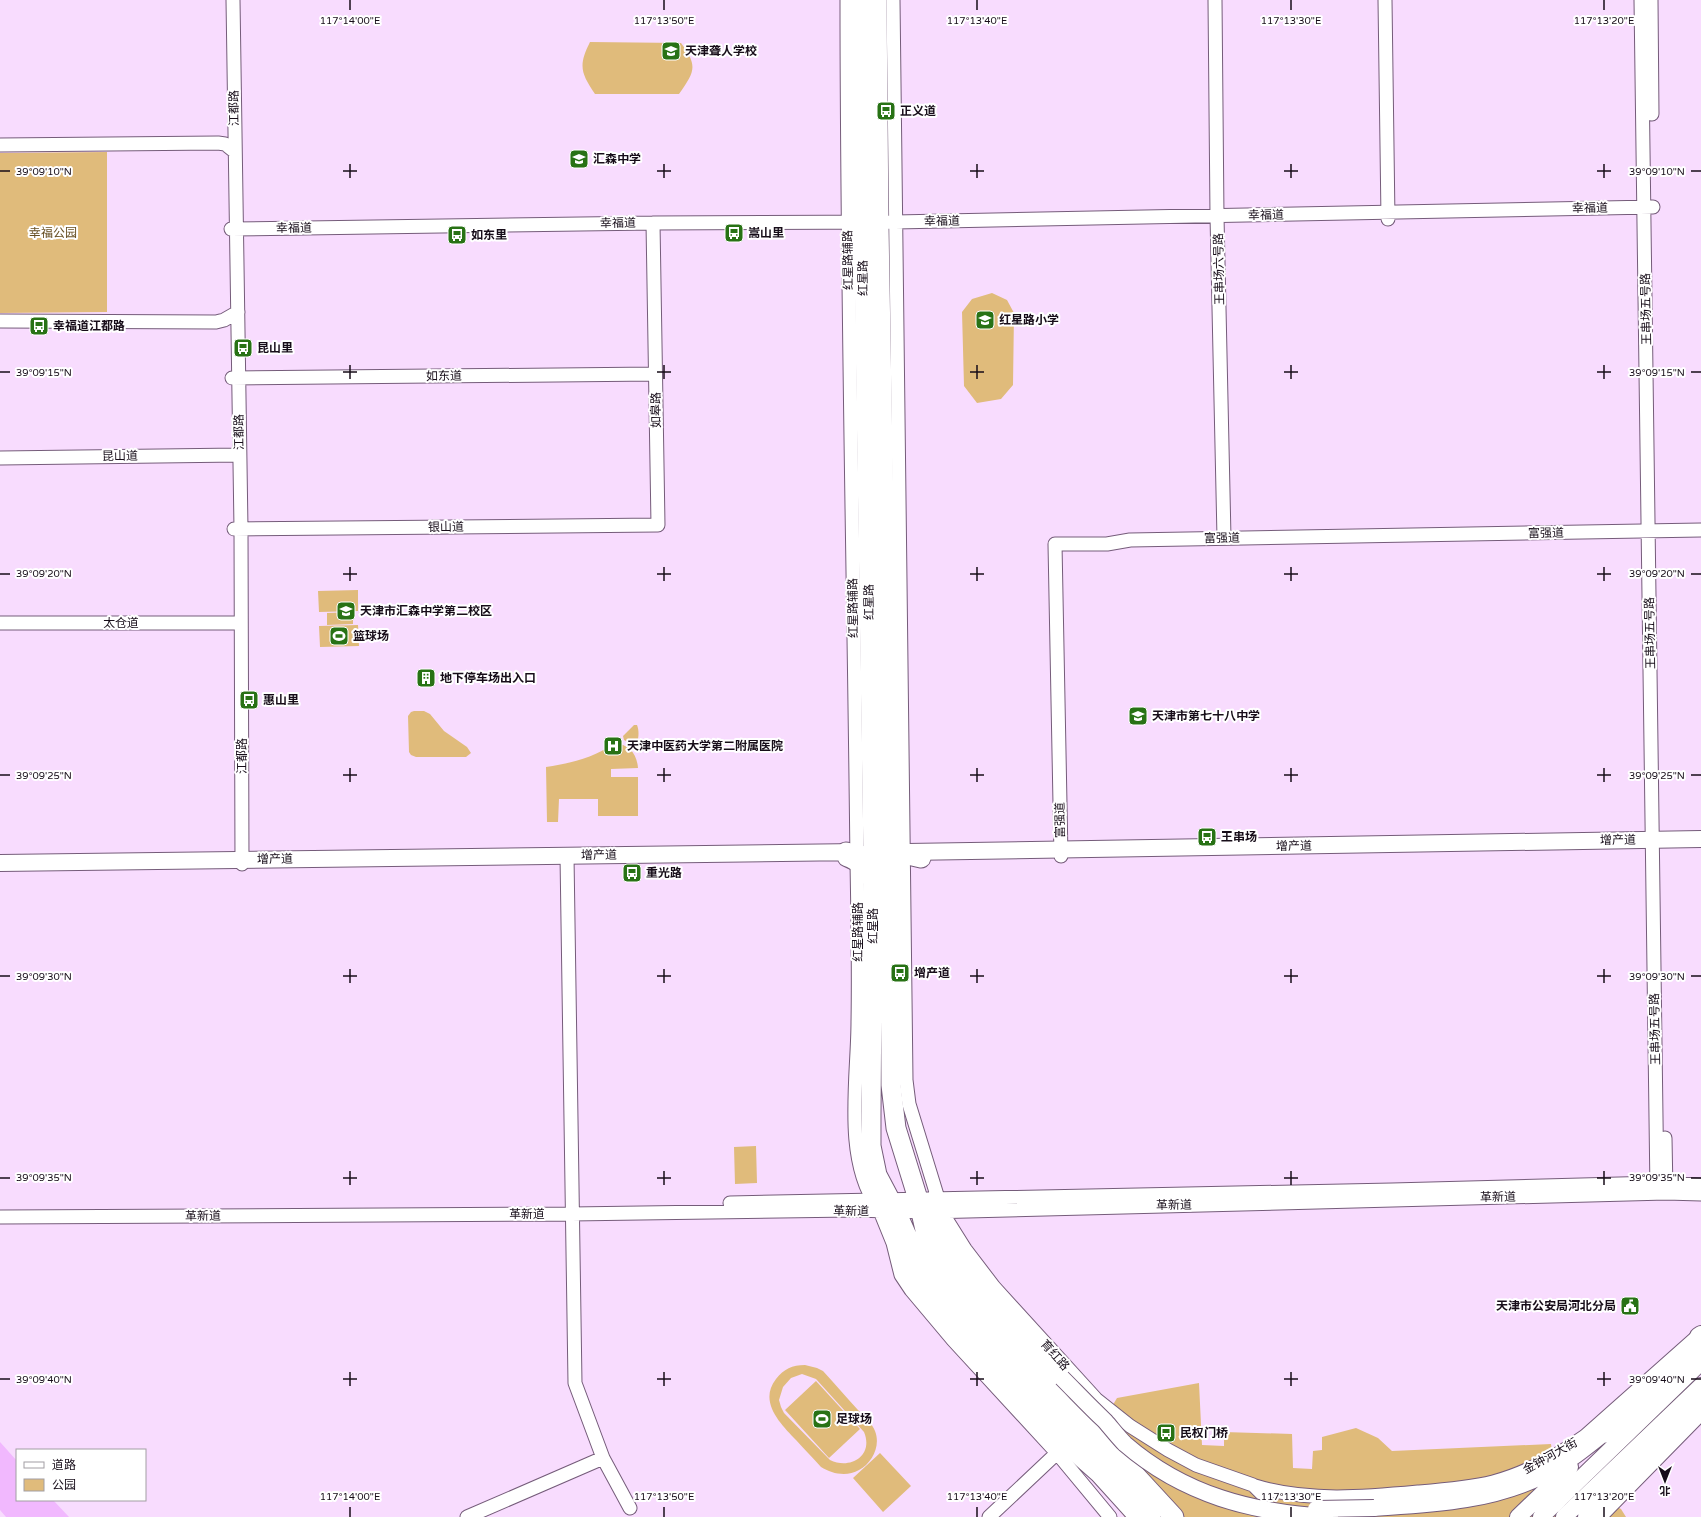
<svg xmlns="http://www.w3.org/2000/svg" width="1701" height="1517" font-family="'Varela Round','Noto Sans SC',sans-serif">
  <rect width="100%" height="100%" fill="#f8dcfe"/>
  <path fill="#e0bb7b" fill-rule="evenodd" d="M590 42 681 43C698 66 695 71 679 94H595C581 73 578 66 590 42Z
    M107 152V312L0 313V153Z
    M992 293 1007 300 1014 313 1013 385 1001 399 977 403 964 386 962 312 972 299Z
    M358 590V611L319 612 318 591Z
    M353 612V624L327 625V613Z
    M358 625 359 646 320 647 319 626Z
    M414 711H424L430 714 444 731 467 747 471 753 466 757H416L411 755 409 752 408 716 411 712Z
    M634 725H637C639 730 639 737 637 742L633 745 624 740 623 736Z
    M614 743C629 744 637 754 638 768L611 769V777H638V816H598V799H559L558 822H547L546 767C571 763 594 758 614 743Z
    M756 1146 757 1183 735 1184 734 1147Z
    M805 1365 817 1368 823 1371C835 1384 846 1397 858 1410 864 1416 872 1423 875 1431 881 1446 872 1463 859 1470 847 1477 832 1474 821 1467 813 1458 804 1449 796 1440 781 1424 758 1402 776 1379 784 1369 792 1365 805 1365ZM802 1374 816 1379 864 1432C874 1456 850 1470 830 1460L784 1413 781 1407 779 1400 783 1387 791 1378Z
    M816 1381 860 1429 829 1458 785 1410Z
    M1199 1383 1202 1445 1224 1446V1432L1292 1434 1293 1468 1312 1469 1313 1451 1322 1450V1437L1356 1428 1378 1438 1392 1451 1551 1444 1555 1474 1621 1509 1626 1517H1125L1079 1462 1117 1398Z
    M880 1453 911 1486 883 1512 853 1478Z"/>
  <path fill="#f1b8fe" d="M0 1442 17 1461V1500H53L69 1517H6L0 1510Z"/>
  <g fill="none" stroke-linecap="round" stroke-linejoin="round">
    <g stroke="#755c7a" stroke-width="15">
      <path id="minor" d="M233 0 241 529 242 864
        M847 0C847 288 854 576 857 863 858 916 859 969 858 1022 858 1077 843 1158 877 1206
        M893 0 906 1080 909 1104 940 1205
        M1215 0 1217 216 1224 538
        M1385 0 1388 219
        M1641 0 1657 1192
        M1651 0 1652 114
        M0 145 218 143 225 144 235 152
        M231 229 653 223 895 222 1653 207
        M0 321 216 322 224 320 238 312
        M232 378 655 374
        M0 458 239 455
        M234 529 658 525 653 223
        M0 623H241
        M1061 856 1055 544H1107L1130 540 1701 530
        M1665 1138 1666 1192
        M730 1203 1392 1190 1657 1183 1701 1185
        M880 1203V1211L893 1243 901 1275 911 1290 953 1340 1057 1453 1110 1517
        M938 1206 965 1249 994 1287 1096 1399 1130 1426 1168 1450 1196 1465 1253 1485 1263 1495 1268 1510V1517
        M0 1217 571 1214 852 1210 928 1212 1666 1193 1701 1194
        M603 1458 630 1508
        M1255 1486C1307 1502 1365 1497 1418 1492 1443 1490 1469 1488 1493 1482 1527 1473 1557 1456 1585 1436L1701 1333
        M467 1517 603 1458 575 1383 567 856
        M989 1517 1057 1453
        M1600 1517 1701 1414"/>
    </g>
    <g stroke="#755c7a" stroke-width="18">
      <path id="major" d="M907 852 1701 839
        M846 858C860 863 868 872 873 885
        M0 863 858 852
        M921 1202 965 1269 1062 1378
        M894 1221C898 1230 897 1240 900 1248 906 1266 926 1291 938 1306L1063 1443 1098 1474 1137 1517
        M1698 1336 1701 1334
        M1603 1435 1643 1397 1701 1347
        M1374 1508C1431 1504 1489 1502 1542 1476 1566 1464 1588 1446 1609 1429
        M1518 1517 1570 1467
        M1541 1517 1701 1362
        M1564 1517 1701 1386
        M1586 1517 1701 1403"/>
    </g>
    <g stroke="#755c7a" stroke-width="21">
      <path id="highway" d="M860 0 873 858 871 1115V1146L877 1175 896 1211 908 1238 918 1254 954 1303 1151 1517
        M877 0 879 228 890 850 891 1085 896 1128 918 1199 925 1230 930 1242 938 1253 985 1312 1174 1517
        M881 844 895 852 921 858
        M846 852 871 858 882 866"/>
    </g>
    <use href="#minor" stroke="#fff" stroke-width="13"/>
    <use href="#major" stroke="#fff" stroke-width="16"/>
    <use href="#highway" stroke="#fff" stroke-width="19"/>
    <g stroke="#755c7a" stroke-width="18" stroke-linecap="butt">
      <path id="major-bridge" d="M1062 1378C1076 1392 1090 1407 1105 1421 1112 1429 1118 1437 1125 1444 1184 1495 1253 1513 1330 1517
        M1316 1509 1374 1508"/>
    </g>
    <use href="#major-bridge" stroke="#fff" stroke-width="16"/>
  </g>
  <path fill="none" stroke="#170d19" stroke-width="1.5" d="M350 0V10M664 0V10M977 0V10M1291 0V10M1604 0V10M350 164V178M664 164V178M977 164V178M1291 164V178M1604 164V178M0 171H10M343 171H357M657 171H671M970 171H984M1284 171H1298M1597 171H1611M1691 171H1701M350 365V379M664 365V379M977 365V379M1291 365V379M1604 365V379M0 372H10M343 372H357M657 372H671M970 372H984M1284 372H1298M1597 372H1611M1691 372H1701M350 567V581M664 567V581M977 567V581M1291 567V581M1604 567V581M0 574H10M343 574H357M657 574H671M970 574H984M1284 574H1298M1597 574H1611M1691 574H1701M350 768V782M664 768V782M977 768V782M1291 768V782M1604 768V782M0 775H10M343 775H357M657 775H671M970 775H984M1284 775H1298M1597 775H1611M1691 775H1701M350 969V983M664 969V983M977 969V983M1291 969V983M1604 969V983M0 976H10M343 976H357M657 976H671M970 976H984M1284 976H1298M1597 976H1611M1691 976H1701M350 1171V1185M664 1171V1185M977 1171V1185M1291 1171V1185M1604 1171V1185M0 1178H10M343 1178H357M657 1178H671M970 1178H984M1284 1178H1298M1597 1178H1611M1691 1178H1701M350 1372V1386M664 1372V1386M977 1372V1386M1291 1372V1386M1604 1372V1386M0 1379H10M343 1379H357M657 1379H671M970 1379H984M1284 1379H1298M1597 1379H1611M1691 1379H1701M350 1507V1517M664 1507V1517M977 1507V1517M1291 1507V1517M1604 1507V1517"/>
  <defs>
    <g id="school-square" transform="scale(1)"><rect x="-9" y="-9" width="18" height="18" rx="4" fill="#287215" stroke="#fff"/><path d="M0-5L7-2L0 1L-7-2ZM-4 1L0 2.5L4 1V4Q0 6-4 4Z" fill="#fff"/></g>
    <g id="bus-square" transform="scale(1)"><rect x="-9" y="-9" width="18" height="18" rx="4" fill="#287215" stroke="#fff"/><path d="M-5-6H5V4H4V6H2V4H-2V6H-4V4H-5ZM-3.5-4V0h7V-4ZM-3.5 1.2v1.5H-2V1.2ZM2 1.2v1.5H3.5V1.2Z" fill="#fff"/></g>
    <g id="stadium-square" transform="scale(1)"><rect x="-9" y="-9" width="18" height="18" rx="4" fill="#287215" stroke="#fff"/><path d="M0-5a6.5 5 0 1 0 0 10a6.5 5 0 1 0 0-10ZM-3.5-1.8h7v3.6h-7Z" fill="#fff"/></g>
    <g id="building-square" transform="scale(1)"><rect x="-9" y="-9" width="18" height="18" rx="4" fill="#287215" stroke="#fff"/><path d="M-4-6H4V6H1V3H-1V6H-4ZM-2.5-4.3h1.7v1.8h-1.7ZM.8-4.3h1.7v1.8H.8ZM-2.5-1h1.7V.8h-1.7ZM.8-1h1.7V.8H.8Z" fill="#fff"/></g>
    <g id="hospital-square" transform="scale(1)"><rect x="-9" y="-9" width="18" height="18" rx="4" fill="#287215" stroke="#fff"/><path d="M-5-5h3v3.5h4V-5h3V5h-3V1.5h-4V5h-3Z" fill="#fff"/></g>
    <g id="civic-square" transform="scale(1)"><rect x="-9" y="-9" width="18" height="18" rx="4" fill="#287215" stroke="#fff"/><path d="M-.6-6.5H3V-4.5H.6V-3L4-1V1h2V6H-6V1h2V-1L-.6-3ZM-1.2 2.5V6h2.4V2.5Z" fill="#fff"/></g>
  </defs>
  <g fill-rule="evenodd">
    <use href="#school-square" x="671" y="51"/>
    <use href="#bus-square" x="886" y="111"/>
    <use href="#school-square" x="579" y="159"/>
    <use href="#bus-square" x="734" y="233"/>
    <use href="#bus-square" x="457" y="235"/>
    <use href="#school-square" x="985" y="320"/>
    <use href="#bus-square" x="39" y="326"/>
    <use href="#bus-square" x="243" y="348"/>
    <use href="#school-square" x="346" y="611"/>
    <use href="#stadium-square" x="339" y="636"/>
    <use href="#building-square" x="426" y="678"/>
    <use href="#bus-square" x="249" y="700"/>
    <use href="#school-square" x="1138" y="716"/>
    <use href="#hospital-square" x="613" y="746"/>
    <use href="#bus-square" x="1207" y="837"/>
    <use href="#bus-square" x="632" y="873"/>
    <use href="#bus-square" x="900" y="973"/>
    <use href="#civic-square" x="1630" y="1306"/>
    <use href="#stadium-square" x="822" y="1419"/>
    <use href="#bus-square" x="1166" y="1433"/>
  </g>
  <g text-anchor="middle" stroke-width="4" stroke-linejoin="round" paint-order="stroke">
    <g font-size="12" font-weight="bold" fill="#170d19" stroke="#fff" text-anchor="start">
      <text x="685" y="55">天津聋人学校</text>
      <text x="900" y="115">正义道</text>
      <text x="593" y="163">汇森中学</text>
      <text x="748" y="237">嵩山里</text>
      <text x="471" y="239">如东里</text>
      <text x="999" y="324">红星路小学</text>
      <text x="53" y="330">幸福道江都路</text>
      <text x="257" y="352">昆山里</text>
      <text x="360" y="615">天津市汇森中学第二校区</text>
      <text x="353" y="640">篮球场</text>
      <text x="440" y="682">地下停车场出入口</text>
      <text x="263" y="704">惠山里</text>
      <text x="1152" y="720">天津市第七十八中学</text>
      <text x="627" y="750">天津中医药大学第二附属医院</text>
      <text x="1221" y="841">王串场</text>
      <text x="646" y="877">重光路</text>
      <text x="914" y="977">增产道</text>
      <text x="1616" y="1310" text-anchor="end">天津市公安局河北分局</text>
      <text x="836" y="1423">足球场</text>
      <text x="1180" y="1437">民权门桥</text>
    </g>
    <g font-size="12" fill="#170d19" stroke="#fff">
      <text transform="translate(234 108) rotate(-91)" y="4">江都路</text>
      <text transform="translate(1590 208) rotate(-1)" y="4">幸福道</text>
      <text transform="translate(1266 215) rotate(-1)" y="4">幸福道</text>
      <text transform="translate(942 221) rotate(-1)" y="4">幸福道</text>
      <text transform="translate(618 223) rotate(-1)" y="4">幸福道</text>
      <text transform="translate(294 228) rotate(-1)" y="4">幸福道</text>
      <text transform="translate(848 260) rotate(-91)" y="4">红星路辅路</text>
      <text transform="translate(1219 269) rotate(-91)" y="4">王串场六号路</text>
      <text transform="translate(863 278) rotate(-91)" y="4">红星路</text>
      <text transform="translate(1646 309) rotate(-91)" y="4">王串场五号路</text>
      <text transform="translate(444 376) rotate(-1)" y="4">如东道</text>
      <text transform="translate(656 410) rotate(-91)" y="4">如皋路</text>
      <text transform="translate(239 432) rotate(-91)" y="4">江都路</text>
      <text transform="translate(120 456) rotate(-1)" y="4">昆山道</text>
      <text transform="translate(446 527) rotate(-1)" y="4">银山道</text>
      <text transform="translate(1546 533) rotate(-1)" y="4">富强道</text>
      <text transform="translate(1222 538) rotate(-1)" y="4">富强道</text>
      <text transform="translate(869 602) rotate(-91)" y="4">红星路</text>
      <text transform="translate(853 608) rotate(-91)" y="4">红星路辅路</text>
      <text x="121" y="627">太仓道</text>
      <text transform="translate(1650 633) rotate(-91)" y="4">王串场五号路</text>
      <text transform="translate(242 756) rotate(-90)" y="4">江都路</text>
      <text transform="translate(1060 820) rotate(-91)" y="4">富强道</text>
      <text transform="translate(1618 840) rotate(-1)" y="4">增产道</text>
      <text transform="translate(1294 846) rotate(-1)" y="4">增产道</text>
      <text transform="translate(599 855) rotate(-1)" y="4">增产道</text>
      <text transform="translate(275 859) rotate(-1)" y="4">增产道</text>
      <text transform="translate(873 926) rotate(-90)" y="4">红星路</text>
      <text transform="translate(858 932) rotate(-90)" y="4">红星路辅路</text>
      <text transform="translate(1655 1029) rotate(-91)" y="4">王串场五号路</text>
      <text transform="translate(1498 1197) rotate(-1)" y="4">革新道</text>
      <text transform="translate(1174 1205) rotate(-1)" y="4">革新道</text>
      <text transform="translate(851 1211) rotate(1)" y="4">革新道</text>
      <text x="527" y="1218">革新道</text>
      <text transform="translate(203 1216) rotate(-1)" y="4">革新道</text>
      <text transform="translate(1055 1355) rotate(48)" y="4">育红路</text>
      <text transform="translate(1550 1456) rotate(-29)" y="4">金钟河大街</text>
    </g>
    <g font-size="12" fill="#674f23" stroke="#fff">
      <text x="53" y="237">幸福公园</text>
    </g>
  </g>
  <g font-size="10" text-anchor="middle" fill="#170d19" stroke="#fff" stroke-width="4" stroke-linejoin="round" paint-order="stroke">
    <text x="350" y="24">117°14'00"E</text>
    <text x="664" y="24">117°13'50"E</text>
    <text x="977" y="24">117°13'40"E</text>
    <text x="1291" y="24">117°13'30"E</text>
    <text x="1604" y="24">117°13'20"E</text>
    <text x="1657" y="175">39°09'10"N</text>
    <text x="44" y="175">39°09'10"N</text>
    <text x="1657" y="376">39°09'15"N</text>
    <text x="44" y="376">39°09'15"N</text>
    <text x="1657" y="577">39°09'20"N</text>
    <text x="44" y="577">39°09'20"N</text>
    <text x="1657" y="779">39°09'25"N</text>
    <text x="44" y="779">39°09'25"N</text>
    <text x="1657" y="980">39°09'30"N</text>
    <text x="44" y="980">39°09'30"N</text>
    <text x="1657" y="1181">39°09'35"N</text>
    <text x="44" y="1181">39°09'35"N</text>
    <text x="44" y="1383">39°09'40"N</text>
    <text x="1657" y="1383">39°09'40"N</text>
    <text x="350" y="1500">117°14'00"E</text>
    <text x="664" y="1500">117°13'50"E</text>
    <text x="977" y="1500">117°13'40"E</text>
    <text x="1291" y="1500">117°13'30"E</text>
    <text x="1604" y="1500">117°13'20"E</text>
  </g>
  <rect x="16" y="1449" width="130" height="52" fill="#ffffff" stroke="#a29ea3"/>
  <rect x="24" y="1462" width="20" height="6" fill="#ffffff" stroke="#a29ea3"/>
  <text x="52" y="1469" font-size="12" fill="#170d19">道路</text>
  <rect x="24" y="1479" width="20" height="12" fill="#e0bb7b" stroke="#a29ea3"/>
  <text x="52" y="1489" font-size="12" fill="#170d19">公园</text>
  <g transform="translate(1665 1481) rotate(180)" stroke="#ffffff" stroke-width="3" paint-order="stroke">
  <path d="M0-3L7 15L0 10L-7 15Z" fill="#170d19"/>
  <text y="-6" font-size="11" font-weight="bold" text-anchor="middle" fill="#170d19">北</text>
  </g>
</svg>
